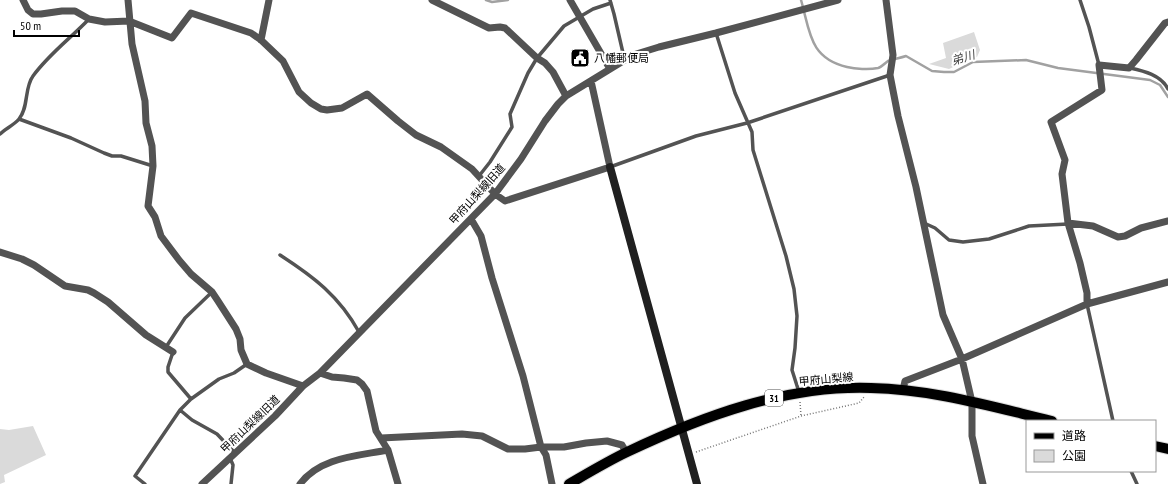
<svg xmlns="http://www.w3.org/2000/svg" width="1168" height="484" font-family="'PT Sans Narrow','Noto Sans JP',sans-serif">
  <rect width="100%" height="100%" fill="#fff"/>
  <path fill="#dadada" d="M974 32 980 50 977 57 968 60 949 69 929 64 946 58 943 43Z
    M33 426 46 455 4 475 5 482 0 484V429L9 430Z"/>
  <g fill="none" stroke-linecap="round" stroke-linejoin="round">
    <path stroke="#a1a1a1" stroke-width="2.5" d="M486 0 492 2 508 0
      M801 0C810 31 809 58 847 67 855 69 869 70 878 68 882 67 885 63 888 61 894 59 900 58 906 56L932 71 944 72H954L973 62 1026 60 1058 68 1150 80 1160 85 1168 97"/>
    <g stroke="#dbdbdb" stroke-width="12">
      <path id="primary" d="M1155 446 1168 449
        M569 484C588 473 608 461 627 452 703 416 786 385 871 388 932 389 993 407 1052 421"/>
    </g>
    <path stroke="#757575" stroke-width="1.5" stroke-dasharray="1 2" stroke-linecap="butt" d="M800 402 801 416
      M696 452 801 416 859 403 864 397"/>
    <path stroke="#535353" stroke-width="3.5" d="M610 0 614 14 623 53 626 59
      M1080 0 1089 27 1099 65
      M716 33 735 93 752 132 753 150 786 256 794 289 797 316 795 348 792 370 799 392
      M1130 68C1144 71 1161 75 1168 89
      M19 119 71 138 104 153 112 156H121L153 166
      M0 134C5 129 14 125 19 119 29 107 24 88 33 76 49 54 71 38 89 19
      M610 167 696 136 747 123 890 75
      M479 176 490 162 512 127 510 114 528 73 537 58 564 26 593 9 611 3
      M924 223 935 228 949 240 963 242 989 239 1029 226 1068 224
      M280 255C314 277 339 296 359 332
      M1087 304 1113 421
      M166 347 185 318 212 292
      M173 352 168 367V372L191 399
      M180 410 192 420 217 434 235 453
      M230 458 233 465 231 484
      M1131 471 1137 484
      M145 484 135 476 180 410 191 399 219 379 234 373 247 364"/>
    <path stroke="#535353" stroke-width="7" d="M23 0 28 10 33 14H41L62 11H75L89 19 105 22 129 21 172 38 191 13 251 33 261 40 283 61 299 92 311 103 321 109 327 110 342 108 367 94 398 121 416 135 441 147 472 169 495 194 505 201 610 167 591 81
      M128 0 132 44 145 101 146 123 152 146 153 166 148 206 155 217 161 236 179 260 191 274 212 292 218 301 236 329 240 339 241 350 247 364 266 373 303 386
      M432 0 489 28 500 27 505 28 537 58 545 63 553 72 566 96
      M570 0 610 69
      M886 0 893 55 890 75 898 116 916 187 943 315 962 359 972 402V436L983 484
      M261 40 269 0
      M471 219 481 236 492 278 523 376 541 447 546 455 552 484
      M1068 223 1093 226 1118 237 1125 236 1141 228 1168 221
      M0 252 22 259 34 265 65 286 88 290 94 293 108 302 146 335 173 352
      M1087 304V293L1080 263 1068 223 1062 174 1065 160 1051 122 1102 90 1099 65 1129 68 1136 60 1165 23 1168 22
      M320 373 332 377 344 378 357 380 362 384 367 391 376 431 388 450 398 484
      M903 390 905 381 962 359 1087 304 1168 282
      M381 438 462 434 482 436 508 449H525L541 447H564L586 443 607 441 622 445 626 452
      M202 484 275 416 303 386 320 373 495 194 521 159 545 121 558 104 566 96 633 55 659 47 716 33 838 0
      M300 484C320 457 358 456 388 450"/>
    <path stroke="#202020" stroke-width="8" d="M610 167 697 484"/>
    <use href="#primary" stroke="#000" stroke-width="10"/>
  </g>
  <defs>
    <g id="civic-square" transform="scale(1)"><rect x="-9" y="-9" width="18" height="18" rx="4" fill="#000" stroke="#fff"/><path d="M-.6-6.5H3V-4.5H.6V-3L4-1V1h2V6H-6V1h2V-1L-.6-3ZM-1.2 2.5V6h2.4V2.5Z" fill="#fff"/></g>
  </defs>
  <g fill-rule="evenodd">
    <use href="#civic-square" x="580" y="58"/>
  </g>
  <g text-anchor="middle" stroke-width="4" stroke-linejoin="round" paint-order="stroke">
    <rect fill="#fff" stroke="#4c4c4c" stroke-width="1" x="765" y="390" width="18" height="16" rx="3"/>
    <g font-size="10" font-weight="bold" fill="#000">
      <text x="774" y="402">31</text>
    </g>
    <g font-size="11" fill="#000" stroke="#fff" text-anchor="start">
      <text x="594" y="62">八幡郵便局</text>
    </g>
    <g font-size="11" fill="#000" stroke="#fff">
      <text transform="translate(477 194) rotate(-48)" y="4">甲府山梨線旧道</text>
      <text transform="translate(826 379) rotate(-5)" y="4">甲府山梨線</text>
      <text transform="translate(250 424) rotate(-44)" y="4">甲府山梨線旧道</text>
    </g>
    <g font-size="12" font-style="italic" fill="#424242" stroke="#fff">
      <text transform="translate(963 58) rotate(-17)" y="4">弟川</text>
    </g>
  </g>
  <rect x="1026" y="420" width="130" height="52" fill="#ffffff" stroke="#999999"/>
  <rect x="1034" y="433" width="20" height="6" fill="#000000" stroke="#999999"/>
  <text x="1062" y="440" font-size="12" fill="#000000">道路</text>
  <rect x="1034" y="450" width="20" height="12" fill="#dadada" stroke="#999999"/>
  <text x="1062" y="460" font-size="12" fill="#000000">公園</text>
  <path d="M14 30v6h65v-6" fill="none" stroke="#000000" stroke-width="2"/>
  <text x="20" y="30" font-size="12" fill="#000000" stroke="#ffffff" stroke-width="3" paint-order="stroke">50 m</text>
</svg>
